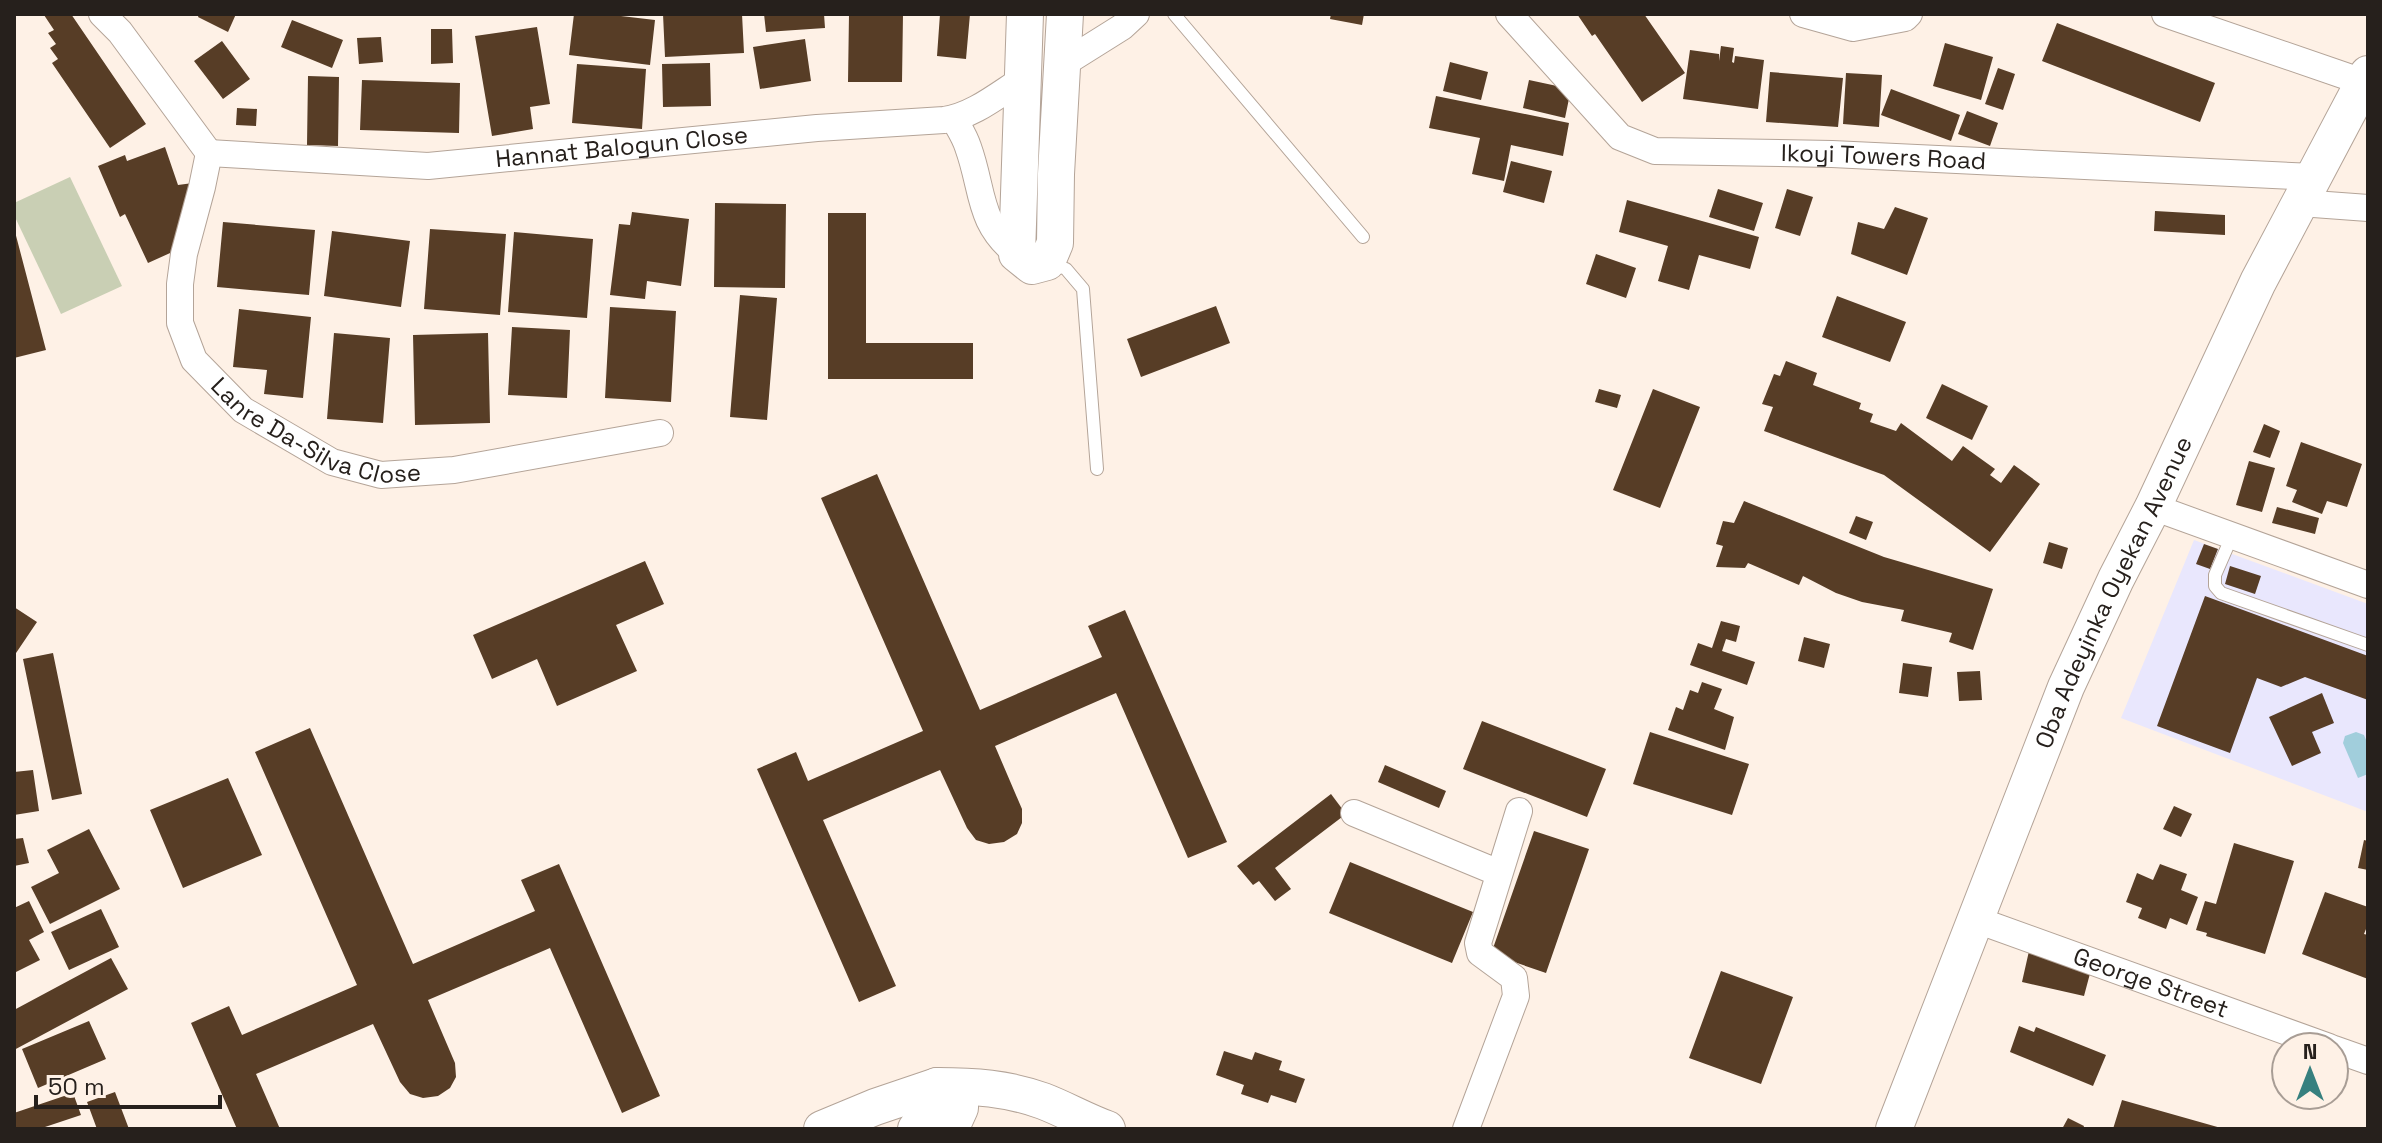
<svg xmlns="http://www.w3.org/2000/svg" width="2382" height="1143" font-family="'Space Grotesk',sans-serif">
  <rect width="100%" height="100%" fill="#fef1e6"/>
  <path fill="#e9e7fd" d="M2194 540 2368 604V812L2121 718Z"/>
  <path fill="#c9cfb4" d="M70 177 122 286 61 314 14 215V203Z"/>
  <path fill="#a1cedc" d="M2356 732 2364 735 2368 745V774L2358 778 2343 743 2345 736Z"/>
  <path fill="#573d26" d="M46 14H71L146 124 110 148 52 63 58 59 50 48 56 44 48 33 54 30 44 15Z
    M199 14H236L228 32 198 17Z
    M574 14H604L655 20 650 65 569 55Z
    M663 14H742L744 53 665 57Z
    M764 14H824L825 28 766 32Z
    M849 14H903L902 82H848Z
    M940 14H970L966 59 937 56Z
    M1331 14H1364L1362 25 1330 19Z
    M1577 14H1644L1685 73 1642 102 1595 34 1592 36Z
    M292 20 343 40 332 68 281 47Z
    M2057 23 2215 83 2200 122 2042 61Z
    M537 27 550 104 530 107 533 129 492 136 475 36Z
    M431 29H452L453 63 431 64Z
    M381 37 383 62 359 64 357 38Z
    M805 39 811 81 760 89 753 47Z
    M222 41 250 79 223 99 194 61Z
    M1945 43 1993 57 1981 100 1933 86Z
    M1721 46 1734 48 1732 62 1734 63 1735 56 1764 60 1758 109 1683 99 1690 50 1719 54V61Z
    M1450 62 1488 72 1481 100 1443 91Z
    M710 63 711 106 663 107 662 64Z
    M577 64 646 69 642 129 572 123Z
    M1998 68 2015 74 2003 110 1985 104Z
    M1770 72 1843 78 1838 127 1766 122Z
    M1846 73 1882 75 1879 127 1843 124Z
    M308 76 339 77 338 146 307 145Z
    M362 80 460 83 459 133 360 130Z
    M1529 80 1571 89 1565 118 1523 108Z
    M1891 89 1960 115 1951 141 1881 115Z
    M1436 96 1569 123 1563 156 1511 145 1504 181 1472 174 1480 138 1429 128Z
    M237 108 257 109 256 126 236 125Z
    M1967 111 1998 123 1990 146 1958 134Z
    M165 147 178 185 193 183 179 249 148 263 125 214 120 217 98 166 125 155 127 161Z
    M1511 161 1552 171 1544 203 1503 192Z
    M1718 189 1763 203 1754 231 1709 217Z
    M1787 189 1813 197 1800 236 1775 228Z
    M1627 200 1759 237 1750 269 1699 255 1689 290 1658 281 1668 246 1619 232Z
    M715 203 786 204 785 288 714 287Z
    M1895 207 1928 218 1907 275 1851 254 1858 222 1884 229Z
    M2155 211 2225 215V235L2154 231Z
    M632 212 689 219 681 286 647 281 645 299 610 295 619 224 630 225Z
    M828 213H866V343H973V379H828Z
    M223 222 315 230 309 295 217 287Z
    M14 228 46 350 14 358Z
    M430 229 506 234 500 315 424 309Z
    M332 231 410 241 401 307 324 296Z
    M514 232 593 239 587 318 508 312Z
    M1596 254 1636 268 1626 298 1586 284Z
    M740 295 777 298 767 420 730 417Z
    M1837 296 1906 322 1890 362 1822 337Z
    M1216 306 1230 343 1141 377 1127 339Z
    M610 307 676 311 671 402 605 398Z
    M239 309 311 317 303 398 264 394 267 370 233 367Z
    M512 327 570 330 567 398 508 395Z
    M334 333 390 338 383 423 327 419Z
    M488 333 490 423 415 425 413 335Z
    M1786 361 1817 373 1813 385 1861 403 1859 409 1873 414 1870 422 1896 431 1901 423 1952 461 1963 446 1995 469 1990 475 2001 483 2014 465 2040 484 1990 552 1884 475 1764 431 1773 407 1762 404 1774 374 1780 376Z
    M1942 384 1988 406 1972 440 1926 418Z
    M1599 389 1621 395 1617 408 1595 402Z
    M1653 389 1700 407 1660 508 1613 490Z
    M2264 424 2280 431 2270 458 2253 452Z
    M2301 442 2362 464 2347 507 2327 501 2322 514 2292 502 2297 490 2286 486Z
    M2249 461 2275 468 2262 512 2236 505Z
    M877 474 980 710 1102 657 1088 626 1125 610 1227 842 1188 858 1116 693 995 746 1022 809V823L1017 834 1004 842 989 844 976 840 967 828 940 770 823 820 896 986 859 1002 757 769 796 752 808 781 923 731 821 498Z
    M1744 501 1884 557 1993 589 1973 650 1949 642 1952 633 1901 621 1904 610 1862 602 1836 593 1803 576 1799 585 1748 563 1745 568 1716 567 1723 546 1716 544 1723 521 1734 523Z
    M2277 507 2319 518 2315 534 2272 523Z
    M1856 516 1873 522 1866 540 1849 533Z
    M2049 542 2068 548 2062 569 2043 563Z
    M2204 544 2218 549 2210 569 2196 564Z
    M645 561 664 604 616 625 637 671 557 706 537 659 492 679 473 635Z
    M2230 566 2261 576 2255 594 2225 584Z
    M2205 596 2368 656V700L2305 677 2281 687 2257 678 2230 753 2157 726Z
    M14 607 37 622 14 656Z
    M1721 621 1740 626 1736 642 1726 639 1722 651 1755 662 1747 685 1690 665 1698 643 1712 648Z
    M1804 637 1830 644 1824 668 1798 661Z
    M53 653 82 794 52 800 23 659Z
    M1903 663 1932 667 1928 697 1899 693Z
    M1980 671 1982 700 1959 701 1957 672Z
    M1702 682 1722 689 1714 709 1734 717 1725 750 1668 730 1676 707 1683 710 1690 690 1698 693Z
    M2322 693 2334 723 2312 732 2321 753 2292 766 2269 717Z
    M1482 721 1606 769 1587 817 1463 769Z
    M310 728 413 964 535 911 521 880 559 864 660 1096 622 1113 550 948 428 1000 455 1063 456 1077 450 1088 438 1096 423 1098 410 1094 400 1082 373 1024 256 1074 280 1129H237L191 1023 229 1006 242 1035 357 985 255 752Z
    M1650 732 1749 764 1732 815 1633 784Z
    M1385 765 1446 791 1439 808 1378 782Z
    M33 770 39 811 14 815V772Z
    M228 778 262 855 183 888 150 810Z
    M1331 794 1346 814 1275 868 1291 889 1275 901 1259 881 1253 885 1237 866Z
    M2174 806 2192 814 2181 837 2163 829Z
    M89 829 120 889 50 924 31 887 59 873 47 850Z
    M1534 831 1589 849 1546 973 1491 954Z
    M23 838 29 863 14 866V839Z
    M2364 840 2368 841V870L2358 868Z
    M2234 843 2294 861 2265 954 2206 936 2207 933 2196 930 2205 901 2216 904Z
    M1350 862 1473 912 1452 963 1329 913Z
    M2160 864 2187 874 2181 890 2198 897 2187 925 2170 918 2166 929 2138 918 2142 908 2126 902 2137 873 2153 880Z
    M2325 892 2368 907V924L2364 934 2368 935V979L2302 954Z
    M29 901 44 932 29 940 40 960 14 973V908Z
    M101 909 119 947 69 970 51 932Z
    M2029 951 2092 966 2084 996 2022 982Z
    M111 958 128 989 14 1050V1010Z
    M1721 971 1793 997 1761 1084 1689 1058Z
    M89 1021 106 1059 38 1088 22 1049Z
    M2019 1026 2034 1032 2036 1027 2106 1055 2093 1086 2010 1052Z
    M1224 1051 1252 1060 1255 1052 1282 1061 1279 1070 1305 1079 1296 1103 1271 1095 1268 1103 1241 1094 1244 1085 1216 1075Z
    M115 1092 129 1129H97L87 1102Z
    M73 1093 81 1115 39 1129H14V1113Z
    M2122 1100 2221 1128V1129H2113Z
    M2068 1118 2084 1126 2083 1129H2062Z"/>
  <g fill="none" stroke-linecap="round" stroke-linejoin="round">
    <g stroke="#b4a498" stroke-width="14">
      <path id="service" d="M1174 14 1363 237
        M1050 263 1066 269 1083 289 1097 469
        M2232 536 2215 575V586L2221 593 2368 645"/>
    </g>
    <g stroke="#b4a498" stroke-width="28">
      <g id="minor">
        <path d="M102 14 120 32 209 153"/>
        <path id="s1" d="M1509 14 1620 137 1655 151 1832 154 2314 177"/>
        <path d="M1803 14 1853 28 1905 18 1909 14"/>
        <path d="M2165 14 2363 82"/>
        <path d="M1063 64 1122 27 1136 14"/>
        <path d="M954 119C959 128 965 137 968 147 984 191 977 222 1017 254"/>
        <path id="s2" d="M209 153 428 166 817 128 944 120C973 116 999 94 1023 79"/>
        <path id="s3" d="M209 153 202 187 184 254 180 284V323L194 360 243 410 332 462 381 475 454 470 660 433"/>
        <path d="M2300 203 2368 208"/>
        <path d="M2153 507 2368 585"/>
        <path d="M1354 813 1499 873"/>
        <path id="s4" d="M1974 919 2329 1047"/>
        <path d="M2334 1049 2368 1061"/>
        <path d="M1466 1129 1516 996 1514 978 1480 953 1478 943 1519 811"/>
      </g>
    </g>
    <g stroke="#b4a498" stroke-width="38">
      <g id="secondary">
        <path d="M1025 14 1017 254 1032 266 1047 262 1055 243 1056 174 1065 14"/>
        <path d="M937 1086C974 1086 1007 1088 1043 1101 1064 1109 1085 1121 1107 1129"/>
        <path d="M822 1129 875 1107 937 1086 954 1091 960 1095V1108L955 1119 916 1129"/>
        <path id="s5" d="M1894 1129 2066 687 2116 579 2153 507 2258 282 2368 74"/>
      </g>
    </g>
    <use href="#service" stroke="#fff" stroke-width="12"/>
    <use href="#minor" stroke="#fff" stroke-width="26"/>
    <use href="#secondary" stroke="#fff" stroke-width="36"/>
  </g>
  <g text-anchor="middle" stroke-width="8" stroke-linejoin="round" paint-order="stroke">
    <g font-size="24" fill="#26201c" stroke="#fef1e6">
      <text dy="8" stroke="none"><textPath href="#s2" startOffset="414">Hannat Balogun Close</textPath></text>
      <text dy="8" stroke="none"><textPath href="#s1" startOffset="432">Ikoyi Towers Road</textPath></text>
      <text dy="8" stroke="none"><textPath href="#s3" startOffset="360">Lanre Da-Silva Close</textPath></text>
      <text dy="8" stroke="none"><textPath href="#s5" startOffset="580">Oba Adeyinka Oyekan Avenue</textPath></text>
      <text dy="8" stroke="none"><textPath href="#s4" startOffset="188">George Street</textPath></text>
    </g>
  </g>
  <rect width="2382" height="1143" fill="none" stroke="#26201c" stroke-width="32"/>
  <g transform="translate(2310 1071)"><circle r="38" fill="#fef1e6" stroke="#a89d95" stroke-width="2"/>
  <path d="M0-6L14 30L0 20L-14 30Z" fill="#37807f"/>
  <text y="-12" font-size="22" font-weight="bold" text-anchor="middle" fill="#26201c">N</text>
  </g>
  <path d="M36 1095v12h184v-12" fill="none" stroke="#26201c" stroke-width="4"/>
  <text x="48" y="1095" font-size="24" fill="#26201c" stroke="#fef1e6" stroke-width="6" paint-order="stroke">50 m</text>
</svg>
